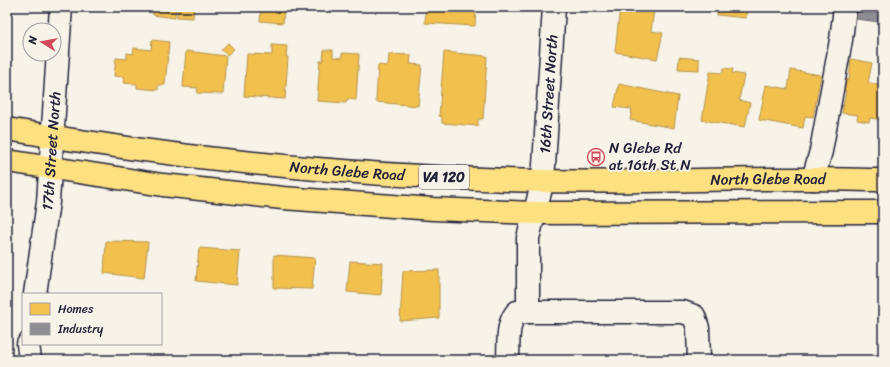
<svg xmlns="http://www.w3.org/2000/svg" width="890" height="367" font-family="Sriracha,sans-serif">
  <rect width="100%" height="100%" fill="#f7f3e8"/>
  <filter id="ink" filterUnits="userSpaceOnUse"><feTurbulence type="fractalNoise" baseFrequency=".025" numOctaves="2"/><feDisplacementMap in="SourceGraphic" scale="8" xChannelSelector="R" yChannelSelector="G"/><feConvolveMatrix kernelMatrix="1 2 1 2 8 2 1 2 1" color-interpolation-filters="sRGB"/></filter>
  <g filter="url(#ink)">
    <path fill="#f2c14e" stroke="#b49148" d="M153 7H176L175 18 153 15Z
      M178 7H194L193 18 177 17Z
      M261 7H284L283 23 260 21Z
      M426 7H476L475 26 425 23Z
      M620 7H631L654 10 651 31 663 33 657 59 615 52Z
      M718 7H747L746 18 717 15Z
      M152 40 169 42 165 85H158V90L137 88V84L124 83 125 77 114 76 116 58 127 59V53L133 54 134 48 151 50Z
      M228 43 234 49 227 55 221 50Z
      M272 45 287 46 286 57H288L285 99 244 96 247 54 272 55Z
      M324 50H333V57L342 58V53L359 54 356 100 347 99 346 103 317 101 320 61H323Z
      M186 51 226 56 223 94 197 93 198 88 183 87Z
      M444 52 487 56 483 119H478V126L442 123V117L439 116Z
      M389 54 411 55 410 64 422 65 418 106 376 102 378 65 388 66Z
      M679 57 699 59V70L678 69Z
      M851 59 872 63 868 83 883 86V120L870 118 869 122 857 120 858 115 842 113 846 91 842 90 844 79 849 80Z
      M724 68 733 69 732 73 744 75 739 100 750 103 745 127 702 120 710 72 722 73Z
      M791 70 821 75 813 117 805 116 803 128 759 120 766 85 788 89Z
      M619 84 678 96 674 128 630 120 632 109 614 107Z
      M106 241 148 242 144 278 104 273Z
      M199 248 240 251 237 285 196 281Z
      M274 255 315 258 312 289 274 288Z
      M350 261 383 263 381 295 347 292Z
      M439 270V318L400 321 403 271Z"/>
    <path fill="#8d8d92" stroke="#6d6d78" d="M858 7H881L879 22 856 19Z"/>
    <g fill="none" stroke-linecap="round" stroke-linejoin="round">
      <g stroke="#22223b" stroke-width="25">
        <g id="minor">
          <path d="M813 179 821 151 841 40 845 7"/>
          <path id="s1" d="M35 294 48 202 61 7"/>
          <path id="s2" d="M528 312V238L543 181 554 7"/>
          <path d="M28 344 30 360"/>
          <path d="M508 360C509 344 506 324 517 312H683L694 316 698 328 699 360"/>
        </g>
      </g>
      <g stroke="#22223b" stroke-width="25">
        <g id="major">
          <path id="s3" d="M7 129C184 160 363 177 543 181 633 183 723 178 812 179 836 179 859 180 883 180"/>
          <path d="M7 161 163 185 283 198 433 209 535 213 883 212"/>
        </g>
      </g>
      <use href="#minor" stroke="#f7f3e8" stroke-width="22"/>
      <use href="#major" stroke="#fde080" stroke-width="22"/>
    </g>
  </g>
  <defs>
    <g id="bus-ring" transform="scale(0.9)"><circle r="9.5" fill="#f7f3e8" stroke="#d1495b" stroke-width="1.5"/><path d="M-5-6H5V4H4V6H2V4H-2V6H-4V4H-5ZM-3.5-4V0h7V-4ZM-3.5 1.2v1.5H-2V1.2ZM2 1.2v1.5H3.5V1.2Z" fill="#d1495b"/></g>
  </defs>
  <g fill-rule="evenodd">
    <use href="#bus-ring" x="596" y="157"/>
  </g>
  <g text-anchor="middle" stroke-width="4" stroke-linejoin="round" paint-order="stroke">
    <rect fill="#f7f3e8" stroke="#62616f" stroke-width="1" x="419" y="165" width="50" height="24" rx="3"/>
    <g font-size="14" font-weight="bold" fill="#22223b">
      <text x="444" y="182">VA 120</text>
    </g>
    <g font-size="15" fill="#22223b" stroke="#f7f3e8">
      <text dy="5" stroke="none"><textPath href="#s2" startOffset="220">16th Street North</textPath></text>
      <text dy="5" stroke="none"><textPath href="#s1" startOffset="144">17th Street North</textPath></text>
      <text dy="5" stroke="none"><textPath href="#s3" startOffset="343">North Glebe Road</textPath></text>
      <text dy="5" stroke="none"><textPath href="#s3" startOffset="764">North Glebe Road</textPath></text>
    </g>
    <g font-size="15" fill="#22223b" stroke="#f7f3e8" text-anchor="start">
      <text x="609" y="153">N Glebe Rd<tspan x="609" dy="17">at 16th St N</tspan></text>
    </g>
  </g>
  <rect width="890" height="367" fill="none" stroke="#f7f3e8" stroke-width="24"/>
  <rect x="12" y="12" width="866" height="343" fill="none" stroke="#22223b" stroke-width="1.5" filter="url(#ink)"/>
  <rect x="22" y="293" width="140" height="52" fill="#f7f3e8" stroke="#a29fa3"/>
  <rect x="30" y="303" width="20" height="12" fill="#f2c14e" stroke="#a29fa3"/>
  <text x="58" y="313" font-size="12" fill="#22223b">Homes</text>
  <rect x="30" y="323" width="20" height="12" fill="#8d8d92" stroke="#a29fa3"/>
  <text x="58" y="333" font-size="12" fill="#22223b">Industry</text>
  <g transform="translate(42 42) rotate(281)"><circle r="19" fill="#f7f3e8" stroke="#a29fa3"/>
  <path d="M0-3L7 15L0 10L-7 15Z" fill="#d1495b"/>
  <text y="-6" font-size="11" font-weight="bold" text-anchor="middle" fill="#22223b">N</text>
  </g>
</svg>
